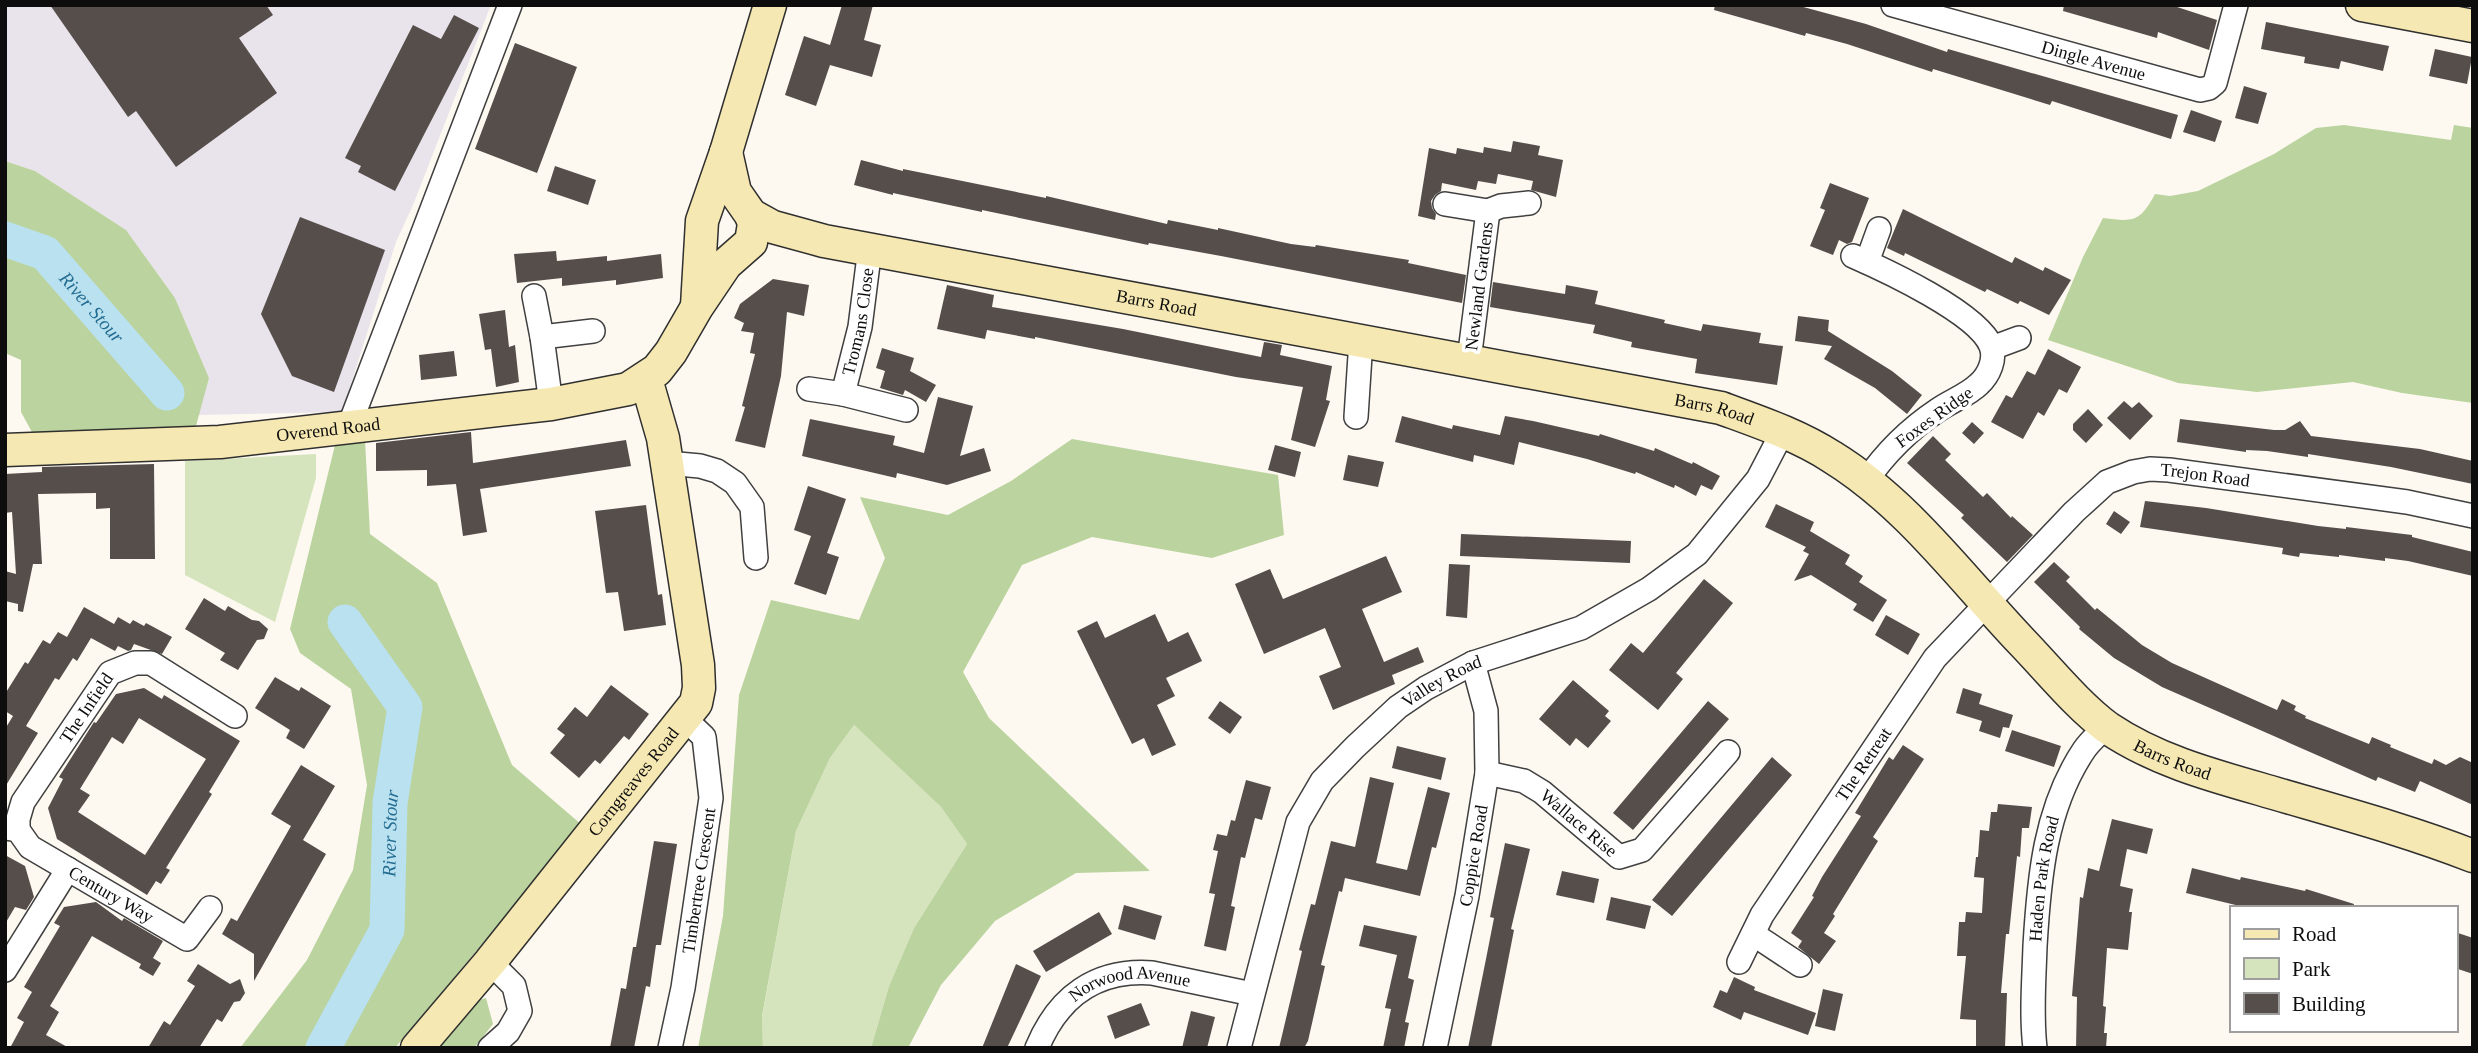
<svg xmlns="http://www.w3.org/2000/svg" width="2478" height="1053" font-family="'Times New Roman',serif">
  <rect width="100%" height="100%" fill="#fdf9f0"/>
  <path fill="#e9e3eb" d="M5 5H491L413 205 396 242 342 412 198 415 209 378 175 298 126 230 35 171 5 161Z"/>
  <path fill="#d5e4bd" d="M316 454V478L275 622 185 575V461Z
    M854 725 941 807 967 844 914 928 889 986 871 1048H763L762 1017 796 831 830 758Z"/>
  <path fill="#bbd39e" d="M2344 125 2451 140 2454 125 2473 128V403L2402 393 2353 382 2257 392 2178 383 2048 340 2083 257 2103 218C2134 222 2140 222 2155 194L2170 196 2198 191 2274 154 2316 128Z
    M5 161 35 171 126 230 175 298 209 378 196 426 171 432 33 434 21 412V360L5 353Z
    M1072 439 1278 475 1284 535 1212 558 1092 537 1022 565 963 672 989 718 1150 871 1076 873 995 921 941 985 908 1048H871L889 986 914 928 967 844 941 807 854 725 830 758 796 831 762 1016 763 1048H698L723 916 739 695 771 600 859 620 885 558 860 497 948 515 1011 481Z
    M365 440 370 534 437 583 512 765 582 825 395 1048H240L307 960 353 870 367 785 351 689 300 653 290 629 335 445Z
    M486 998 493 1024 474 1048H431L469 1003Z"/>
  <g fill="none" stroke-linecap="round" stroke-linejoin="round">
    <g stroke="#bae1ef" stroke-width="35">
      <path id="s1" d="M5 239 45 253 167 393"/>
      <path id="s2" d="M323 1048 387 930 390 803 405 707 345 622"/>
    </g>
  </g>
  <path fill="#554e4b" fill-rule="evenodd" d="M50 5H266L273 15 239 38 277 93 176 167 136 111 128 117Z
    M842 5H873L864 40 881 45 872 77 830 65 816 106 785 95 804 36 830 45Z
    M1715 5H1796L1866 24 1947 52 1948 49 2178 115 2171 139 2052 101 2050 105 1933 69 1932 72 1847 44 1806 33 1805 36 1714 10Z
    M2064 5H2171L2217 20 2209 50 2158 32 2157 38 2063 11Z
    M454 15 479 28 395 191 358 172 361 166 345 158 413 25 441 39Z
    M2266 22 2389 46 2383 71 2341 61 2339 69 2304 63 2305 57 2261 49Z
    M515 43 577 67 537 173 475 149Z
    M2435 49 2472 57 2467 84 2429 76Z
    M2244 86 2267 93 2258 124 2235 118Z
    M2191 110 2222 121 2215 142 2183 132Z
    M1513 141 1540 146 1538 155 1563 160 1556 197 1531 190 1533 181 1498 174 1496 184 1478 181 1476 190 1442 183 1441 191 1435 195 1431 201 1432 208 1436 214 1435 220 1418 216 1429 148 1456 154 1457 148 1483 153 1484 147 1511 152Z
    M861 160 903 171V169L1046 198V196L1167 224 1168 220 1218 230V228L1291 244 1315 247 1316 245 1409 260 1408 263 1466 275 1462 303 1221 256 1149 243 1148 245 982 210V212L893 193V195L854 185Z
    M555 166 596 180 588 205 547 191Z
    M1830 183 1869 198 1852 242 1847 244 1839 240 1833 255 1810 246 1825 210 1820 208Z
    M1903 209 2012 263 2015 257 2043 271 2045 267 2071 280 2049 315 2020 301 2018 304 1987 289 1985 292 1905 253 1904 256 1887 248Z
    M300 217 385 250 334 392 292 376 261 314Z
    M556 251 557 261 607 256V261L661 254 663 278 616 285V280L562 286V278L517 283 514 254Z
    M773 279 809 285 804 316 787 312 781 376 765 448 735 441 745 407 742 406 755 354 750 353 754 333 741 331 744 323 734 318 740 304Z
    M1493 282 1565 294 1566 285 1598 291 1595 304 1665 320 1664 323 1701 331 1703 324 1761 333 1759 343 1783 346 1777 385 1695 373 1697 359 1631 347 1632 342 1593 333 1595 325 1490 307Z
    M947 285 994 295 992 307 1123 329 1261 357 1264 342 1282 345 1280 355 1332 366 1326 400 1330 401 1315 447 1291 440 1303 387 1236 377 1035 337V339L987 330 985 339 937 329Z
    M505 310 509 347 515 345 519 382 496 387 491 349 485 350 479 314Z
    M1798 316 1829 320 1828 331 1892 371 1922 395 1907 414 1875 388 1824 359 1832 346 1795 341Z
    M882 348 914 358 910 371 936 385 926 402 905 390 903 395 880 388 885 371 876 368Z
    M2048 349 2081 367 2067 393 2059 389 2044 416 2038 412 2023 439 1991 422 2006 395 2012 398 2027 371 2035 375Z
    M454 351 457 376 421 380 419 355Z
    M938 397 973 406 960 456 984 448 991 471 947 485 897 473 896 478 802 456 810 419 895 436 893 445 924 453Z
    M2124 401 2132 408 2139 402 2153 416 2130 440 2107 418Z
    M2088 409 2103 425 2086 443 2073 430V424Z
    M1402 416 1452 429 1453 425 1500 435 1505 416 1533 421 1599 436 1600 434 1654 451 1655 448 1692 464 1693 462 1720 476 1712 490 1701 485 1696 496 1675 485 1674 488 1636 472 1635 474 1587 459 1519 442 1514 465 1474 455 1473 462 1395 442Z
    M2180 419 2274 430H2285L2300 421 2311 436 2420 449 2473 461V484L2391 467 2308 454V457L2267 451 2246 450V452L2177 442Z
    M1972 422 1984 433 1974 444 1962 433Z
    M471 432 473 463 626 440 631 466 480 489 487 532 463 536 456 484 427 486V470L376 471V443Z
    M1933 436 1951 454 1945 460 1983 497 1987 493 2011 518 2012 516 2033 535 2007 562 1961 518 1964 515 1907 463Z
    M1275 445 1301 452 1295 477 1268 470Z
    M1348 455 1384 462 1378 487 1343 480Z
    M154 464 155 559H110V508L96 509V493L38 494 42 564H33L23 612 18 611V604L5 601V571L16 574 12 512 5 513V474L42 472V467Z
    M808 486 846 499 827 553 839 557 826 595 794 584 811 536 794 530Z
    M2145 501 2206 508 2318 526 2346 529V527L2412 535V537L2473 552V576L2408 561 2385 558V561L2339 555V557L2300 553 2299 557 2282 554 2283 548 2140 527Z
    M1776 504 1814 522 1810 531 1850 555 1845 564 1863 576 1859 582 1887 600 1873 622 1853 610 1857 604 1811 575 1794 581 1809 554 1803 551 1806 547 1765 527Z
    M646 505 658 595 662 594 666 625 624 631 618 592 606 593 595 511Z
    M2114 511 2130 522 2121 534 2106 524Z
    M1461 534 1631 541 1630 563 1460 556Z
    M1386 556 1402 592 1362 609 1384 662 1418 647 1424 662 1392 675 1395 684 1333 710 1319 676 1341 667 1325 628 1264 654 1235 584 1270 569 1283 599Z
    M2054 562 2070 577 2066 581 2095 610 2097 608 2142 645 2172 663 2277 710 2282 699 2296 706 2294 710 2306 716 2305 718 2369 744 2372 737 2391 745 2390 747 2432 764 2434 759 2446 765 2460 757 2473 763V805L2420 781 2415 792 2378 777 2376 781 2162 687 2114 658 2079 629 2080 627 2034 582Z
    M1449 564 1470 565 1467 618 1446 616Z
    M1704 579 1733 603 1676 673 1683 679 1658 710 1609 670 1631 643 1643 653Z
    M204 598 225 611 228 606 252 620 259 621 268 629 264 639 257 640 238 670 220 660 225 653 185 629Z
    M84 607 114 624 118 617 130 624 133 620 144 626 146 623 172 637 162 654 134 644 131 650 128 651 118 646 115 651 91 638 77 661 73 658 59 680 55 678 26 726 38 733 5 787V729L13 716 5 711V694L25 662 28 664 43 640 50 644 58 632 67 637Z
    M1155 614 1168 642 1188 632 1202 661 1166 678 1175 696 1157 705 1176 745 1152 756 1144 738 1132 744 1077 631 1097 621 1105 638Z
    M1886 615 1920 634 1908 655 1875 635Z
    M275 677 299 691 301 687 331 706 304 749 286 738 290 730 255 708Z
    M1573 680 1609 711 1605 716 1611 721 1588 748 1576 738 1570 746 1539 719Z
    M611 685 649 714 629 740 624 736 600 764 595 760 579 778 550 753 565 735 557 729 575 707 587 717Z
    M144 688 162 699 164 695 240 741 209 792 212 794 166 868 170 870 161 884 156 881 147 895 57 839 48 808 63 779 59 777 94 722 96 723 116 694ZM139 718 206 759 145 855 78 812 90 795 80 789 112 737 123 744Z
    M1963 688 1982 694 1979 704 2013 715 2009 728 2003 727 2000 738 1979 731 1982 721 1956 713Z
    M1220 701 1242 717 1230 734 1208 718Z
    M1708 701 1729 719 1633 830 1613 813Z
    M2012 730 2061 746 2054 767 2005 751Z
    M1903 745 1924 759 1873 837 1878 841 1833 914 1835 916 1824 933 1836 941 1819 964 1798 947 1802 941 1791 933 1814 897 1812 896 1822 877 1861 816 1855 813 1889 757 1893 760Z
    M1397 746 1446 758 1441 780 1392 768Z
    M1772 757 1792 775 1672 916 1652 900Z
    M301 765 335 786 303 840 326 854 254 981V954L222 934 231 918 237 921 291 826 271 814Z
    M1370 777 1394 783 1376 863 1407 870 1428 787 1450 793 1436 848 1432 847 1420 896 1345 878 1342 892 1339 891 1321 965 1325 966 1308 1041 1304 1048H1279L1302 951 1299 950 1311 904 1315 905 1331 841 1355 847Z
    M1246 780 1271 787 1262 820 1255 818 1245 858 1241 857 1231 906 1235 907 1226 951 1204 946 1215 894 1209 893 1218 851 1213 850 1217 834 1227 836 1231 820 1235 821Z
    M1998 804 2032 807 2029 828H2022L2020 857 2017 856 2009 934H2006L2001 993H2007L2005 1048H1976V1020L1960 1019 1966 956H1957L1959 922H1965L1966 912 1982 913 1984 878 1974 877 1976 857H1978L1980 830 1989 831 1991 812H1997Z
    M2112 819 2153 829 2147 854 2127 849 2120 886 2133 889 2129 912H2132L2128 950 2107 948 2103 1006 2106 1007 2104 1033H2107L2106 1048H2076L2077 997 2072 996 2080 897 2083 898 2088 868 2099 871Z
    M654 841 677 844 661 945H656L650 987 646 986 634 1048H610L621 988 626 989 633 947H636Z
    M1505 843 1530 849 1511 929 1514 930 1491 1048H1468L1486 959 1494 918 1490 917Z
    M5 855 25 866 34 897 26 910 15 907 5 924Z
    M2192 868 2240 880 2241 877 2305 891 2306 889 2354 904 2353 908H2248L2186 893Z
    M1562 871 1599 879 1594 903 1556 895Z
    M1611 897 1651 906 1645 929 1606 920Z
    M96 902 122 921 124 918 163 941 153 958 161 963 153 976 139 968 141 964 92 936 50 1006 59 1012 46 1035 69 1048H10L24 1022 17 1018 32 992 24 987 60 926 54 923 64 907Z
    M1124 905 1162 916 1155 940 1118 929Z
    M1099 912 1112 934 1046 972 1033 951Z
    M1364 925 1417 936 1408 978 1414 980 1405 1022 1409 1023 1404 1048H1383L1391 1009 1385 1008 1397 955 1359 946Z
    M2455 932 2473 938V974L2455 968Z
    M198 964 230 984 240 979 245 993 240 1001 234 1002 222 1022 217 1019 199 1048H148L164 1021 170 1025 195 986 187 981Z
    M1016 964 1041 976 1007 1048H982Z
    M1734 977 1755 987 1754 990 1816 1013 1808 1035 1744 1012 1741 1020 1713 1007 1720 990 1727 993Z
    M1823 989 1843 994 1835 1031 1815 1026Z
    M1141 1003 1150 1025 1115 1039 1107 1016Z
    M1191 1011 1215 1017 1207 1048H1182Z"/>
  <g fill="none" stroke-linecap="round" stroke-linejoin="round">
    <g stroke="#404040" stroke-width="26">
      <g id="street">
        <path id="s3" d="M1893 5 2200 90 2209 88 2215 83 2236 5"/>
        <path d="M1445 204 1488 211 1469 360"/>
        <path d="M1488 211 1501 206 1529 203"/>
        <path d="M1853 256C1885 270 1978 313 1991 346 1996 359 1989 375 1979 384 1968 395 1951 401 1938 410 1908 430 1886 452 1866 481"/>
        <path d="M1867 262 1879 229"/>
        <path d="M534 296 542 337 551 404"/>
        <path d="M542 337 593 331"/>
        <path d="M1992 348 2019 338"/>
        <path d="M809 389 843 394 906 410"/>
        <path id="s4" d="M843 394 860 327 870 248"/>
        <path d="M1356 417 1361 340"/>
        <path d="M348 429 510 5"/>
        <path d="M667 463 700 466 717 471 735 483 752 507 756 558"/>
        <path id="s5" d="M1487 773 1524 781 1542 792 1619 857 1642 850 1728 752"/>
        <path id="s6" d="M5 828 18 830 30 847 187 939 210 908"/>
        <path id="s7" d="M18 830V819L23 802 110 673 135 663H151L235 716"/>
        <path d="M1753 934 1800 965"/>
        <path id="s8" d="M1739 962 1762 915 1935 658 2074 512 2107 482 2133 472 2150 469 2169 470 2407 502 2473 516"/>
        <path d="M5 970 68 869"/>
        <path d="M490 1048 508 1032 520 1011 514 986 490 962"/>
        <path id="s9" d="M670 1048 683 988 711 798 704 737 685 719"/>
        <path id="s10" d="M1037 1048C1058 997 1096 969 1152 973L1252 994"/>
        <path id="s11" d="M1239 1048 1298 822 1322 781 1355 747 1398 707 1426 688 1473 663 1581 628 1649 589 1697 554 1758 479 1783 431"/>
        <path id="s12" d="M1435 1048 1467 896 1487 773 1486 711 1473 663"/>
        <path id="s13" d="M2035 1048C2031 1014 2034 980 2035 946 2039 878 2045 808 2084 750 2090 741 2099 734 2106 726"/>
      </g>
    </g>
    <g stroke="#2f2f2f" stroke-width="35">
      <g id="secondary">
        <path d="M2362 5 2473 26"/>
        <path id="s14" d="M751 215 773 227 824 241 1721 408C1759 422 1798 435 1832 457 1907 503 1962 579 2022 642 2048 669 2078 706 2108 728 2154 759 2207 774 2260 789 2331 810 2404 829 2473 856"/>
        <path d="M697 306 702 221 726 152 770 5"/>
        <path id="s15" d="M5 450 220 442 551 404 628 389 657 370 671 352 697 307 726 264 751 242 754 224 751 215 735 192 726 152"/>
        <path id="s16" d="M417 1048 490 962 696 703 699 688 698 665 663 438 646 379"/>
      </g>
    </g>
    <use href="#street" stroke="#fff" stroke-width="23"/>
    <use href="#secondary" stroke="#f6e8b2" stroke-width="32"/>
  </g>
  <g text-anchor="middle" stroke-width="7" stroke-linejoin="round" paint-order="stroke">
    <g font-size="18" fill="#0d0d0d" stroke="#fff">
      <text dy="6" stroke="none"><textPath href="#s3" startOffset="208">Dingle Avenue</textPath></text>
      <text transform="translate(1479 286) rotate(-83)" y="6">Newland Gardens</text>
      <text dy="6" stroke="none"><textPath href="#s14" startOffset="416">Barrs Road</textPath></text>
      <text dy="6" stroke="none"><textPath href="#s4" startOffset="74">Tromans Close</textPath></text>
      <text dy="6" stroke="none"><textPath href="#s14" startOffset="984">Barrs Road</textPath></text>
      <text transform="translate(1934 417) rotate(-36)" y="6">Foxes Ridge</text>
      <text dy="6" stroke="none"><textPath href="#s15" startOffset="324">Overend Road</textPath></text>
      <text dy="6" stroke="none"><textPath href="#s8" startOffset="709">Trejon Road</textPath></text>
      <text dy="6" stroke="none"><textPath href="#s11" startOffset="438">Valley Road</textPath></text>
      <text dy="6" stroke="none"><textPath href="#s7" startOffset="142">The Infield</textPath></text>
      <text dy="6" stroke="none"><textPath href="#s14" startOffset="1572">Barrs Road</textPath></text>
      <text dy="6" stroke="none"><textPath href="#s8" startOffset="234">The Retreat</textPath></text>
      <text dy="6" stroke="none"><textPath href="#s16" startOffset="343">Corngreaves Road</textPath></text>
      <text dy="6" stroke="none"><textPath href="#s5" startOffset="107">Wallace Rise</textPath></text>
      <text dy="6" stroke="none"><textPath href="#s12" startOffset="196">Coppice Road</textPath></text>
      <text dy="6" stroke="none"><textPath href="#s9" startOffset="170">Timbertree Crescent</textPath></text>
      <text dy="6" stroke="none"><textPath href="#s13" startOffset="170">Haden Park Road</textPath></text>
      <text dy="6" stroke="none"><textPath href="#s6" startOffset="128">Century Way</textPath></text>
      <text dy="6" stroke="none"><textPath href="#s10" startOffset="124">Norwood Avenue</textPath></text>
    </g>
    <g font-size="19" font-style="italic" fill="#246d92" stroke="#fff">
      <text dy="7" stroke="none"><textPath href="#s1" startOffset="114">River Stour</textPath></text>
      <text dy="7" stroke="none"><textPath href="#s2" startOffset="231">River Stour</textPath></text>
    </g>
  </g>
  <rect width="2478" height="1053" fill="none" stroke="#0d0d0d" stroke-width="14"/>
  <rect x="2230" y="906" width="228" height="126" fill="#ffffff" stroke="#9e9e9e" stroke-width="2"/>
  <rect x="2244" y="929" width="35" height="10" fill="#f6e8b2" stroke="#9e9e9e" stroke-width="2"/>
  <text x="2292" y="941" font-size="21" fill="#0d0d0d">Road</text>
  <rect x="2244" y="958" width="35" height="21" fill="#d5e4bd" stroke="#9e9e9e" stroke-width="2"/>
  <text x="2292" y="976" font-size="21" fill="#0d0d0d">Park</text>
  <rect x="2244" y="993" width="35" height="21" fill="#554e4b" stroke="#9e9e9e" stroke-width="2"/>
  <text x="2292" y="1011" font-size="21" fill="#0d0d0d">Building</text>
</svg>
